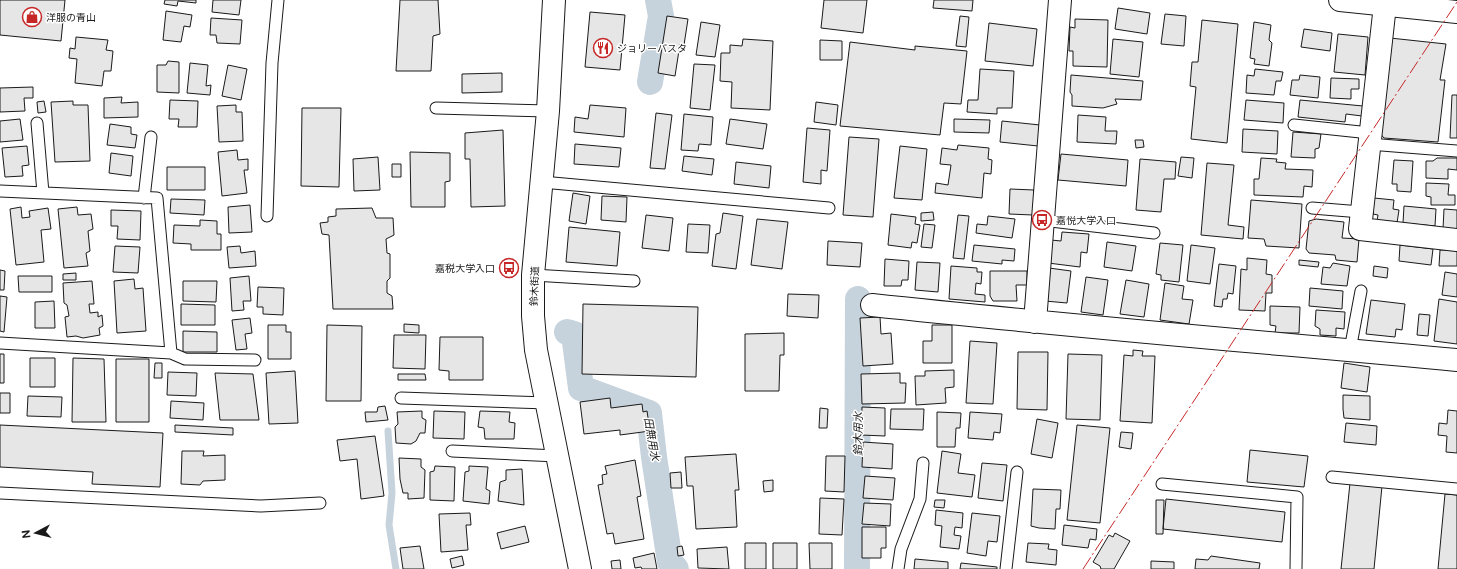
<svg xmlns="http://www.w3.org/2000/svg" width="1457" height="569" font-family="'Public Sans','Noto Sans JP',sans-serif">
  <rect width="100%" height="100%" fill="#fff"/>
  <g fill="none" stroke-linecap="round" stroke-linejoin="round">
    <path stroke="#c6d2dc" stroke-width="7" d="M388 431 392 493 389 525 396 569"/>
    <path stroke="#c6d2dc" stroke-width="26" d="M650 82 661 16 658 0
      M567 332 574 334 581 388 649 413 654 457 670 562 676 569
      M857 569 858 299"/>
  </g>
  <path fill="#e6e6e6" stroke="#1a1a1a" d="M0 0H65L61 41 0 35Z
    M165 0H196V3L178 1 177 6 164 4Z
    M213 0H241L239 15 212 12Z
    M400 0H438L440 34 433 36 431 71H396Z
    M824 0H867L863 33 821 28Z
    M934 0H973L972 11 933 8Z
    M1118 8 1150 13 1147 34 1115 29Z
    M166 11 192 15 190 27 184 26 181 42 163 40Z
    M590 12 625 15 620 70 585 67Z
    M1165 14 1186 16 1184 46 1161 44Z
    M667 16 688 19 684 45 680 44 675 76 658 73Z
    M960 16 969 17 966 47 956 46Z
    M211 18 242 20 240 44 217 43 216 35H210Z
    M1075 19 1108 20 1107 67 1073 66V51H1069L1070 27 1075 28Z
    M1202 20 1238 24 1227 143 1191 139 1196 87 1190 86 1192 62H1198Z
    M701 22 720 25 715 57 696 55Z
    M1254 22 1271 25 1269 40 1272 43 1269 66 1254 64 1255 59 1250 58Z
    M989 23 1037 29 1033 66 985 61Z
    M1304 29 1332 33 1330 51 1301 47Z
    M1338 34 1368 37 1365 75 1334 72Z
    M76 37 108 40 106 50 113 51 111 71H104L102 86 75 83 77 59 69 58 70 48 75 49Z
    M1390 38 1446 44 1440 80H1445L1438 142 1384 138 1378 131Z
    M743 39 773 41 770 110 731 108 732 82 720 81 721 53H730V45L742 46Z
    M1113 39 1143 42 1139 77 1110 74Z
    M820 40 842 41V60H820Z
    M850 42 915 50V46L967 51 961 104 944 103 940 135 840 126Z
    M168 61 179 62V93L157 92V65H166Z
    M190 63 208 65 206 86 211 85 210 95 187 93Z
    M694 64 715 65 710 110 690 108Z
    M228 65 247 69 241 100 222 96Z
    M980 69 1014 71 1012 108H997V114L967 112 968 100H978Z
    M1255 69 1283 72 1281 81H1276L1274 95 1246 93 1247 75 1254 76Z
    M502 73V92L462 93V74Z
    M1071 75 1143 81 1141 100 1115 99 1117 104 1103 108 1072 106V95L1070 92Z
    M1300 75 1320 77 1318 98 1290 95 1292 80H1299Z
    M1331 78 1359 79V89H1351V99L1330 98Z
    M33 87V98H24L25 111 0 112V88Z
    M1452 95H1457V138H1450Z
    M122 97 121 103 138 102V117L104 118V98Z
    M170 100 198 101 197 127H178L179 119H169Z
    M1246 100 1284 103 1283 123 1244 120Z
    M1300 100 1363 106 1362 116 1346 114 1345 122 1298 117Z
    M44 101 46 112 38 113 37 102Z
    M73 101V105H88L90 161 55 162 51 102Z
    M816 102 838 105 836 125 814 122Z
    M236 105V112H242L243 141 219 142 217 106Z
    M590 105 626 108 624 137 574 132 575 117 588 119Z
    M302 108H341L339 187 301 186Z
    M656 113 672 115 665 169 650 168Z
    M684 114 713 117 711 145 699 144 698 151 681 150Z
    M1078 115 1106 117 1105 131H1117L1116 144 1077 142Z
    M20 119 23 140 0 142V121Z
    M730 119 767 124 763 149 726 144Z
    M954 119 990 120 989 133 954 132Z
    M1002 121 1040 125 1038 146 1000 142Z
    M110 124 131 127V134L137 135 135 148 107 145Z
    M807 128 830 130 827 171 821 170V184L803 182Z
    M1243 129 1278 131 1277 154 1242 152Z
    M503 130 505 206 471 207 470 159H465V133Z
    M1293 132 1321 134 1319 148 1315 149V158L1291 157Z
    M849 137 879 139 873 217 843 215Z
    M1135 140H1143L1144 147 1136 148Z
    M575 144 621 148 619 167 574 164Z
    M958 145 989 148 988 159 992 160 991 174 984 173 982 198 935 193 936 183 948 185 951 165 940 164 942 148 957 150Z
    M27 146 29 165 22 166 23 176 5 177 2 148Z
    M900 146 927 149 922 200 894 198Z
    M237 150 238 160 248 159V170H244L247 193 222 196 218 152Z
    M410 152 450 153V181L445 182V207H411Z
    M111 153 133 156 131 176 109 173Z
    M1061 154 1128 160 1126 186 1058 180Z
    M684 156 714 159 712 175 682 171Z
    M378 157 380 190 354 191 353 159Z
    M1181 157 1194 158 1192 178 1178 176Z
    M1261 158 1277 159 1276 162 1286 163 1285 169 1313 170 1312 187 1304 186 1303 197 1254 195V179H1259Z
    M1437 158H1457V170L1448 169V179L1426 178V161H1433Z
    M1140 159 1176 162 1175 179H1164L1161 212 1136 210Z
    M1394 160 1413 161 1411 192 1397 191V184H1392Z
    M736 162 771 166 769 188 734 184Z
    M1207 163 1234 165 1228 225 1244 227 1243 239 1201 235Z
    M392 164H401V177H392Z
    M167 167H205V190H167Z
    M1426 183 1449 184 1448 195H1455V205H1431V197L1426 196Z
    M1010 189 1034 190 1033 215 1009 214Z
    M573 193 590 196 586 224 569 221Z
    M602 196 627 197 626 222 601 220Z
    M1374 198 1394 200 1393 209 1399 210 1397 223 1377 221 1378 215 1373 214Z
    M171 199 205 200 204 215 170 213Z
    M1251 200 1302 204 1299 248 1266 246 1264 239 1248 238Z
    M250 205 252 232 229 233 228 207Z
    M1404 206 1436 209 1435 226 1403 223Z
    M21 207 22 218 30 217 29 211 48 208 51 229 41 230 44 262 16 265 10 209Z
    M77 207 78 215 91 214 93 229 88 231 90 251 86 253 88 266 64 268 58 209Z
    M372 208 376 218H393L394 235 386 239 387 253 390 254V278L387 281V293L392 296 393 309H333L329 235 322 234 320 223 328 222V217L336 216V209Z
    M1444 209 1457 210V229H1443Z
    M111 210 141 211 140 240 117 239 118 226H111Z
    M933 212 934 220 921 221V213Z
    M723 213 743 216 736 269 712 266 716 234 720 233Z
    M891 214 916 217 915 224 920 225 917 243 912 242 911 248 888 245Z
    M646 215 673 218 669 251 642 248Z
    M958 215 969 216 964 259 953 258Z
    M988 216 1015 219 1012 238 976 233 977 224 987 225Z
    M757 219 788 222 782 269 751 265Z
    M1316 219 1344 222 1342 238 1359 239 1357 262 1336 260 1335 255 1309 253 1306 249 1309 221Z
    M200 220 217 221V234H221V250H191V244L173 243 174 225 200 226Z
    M688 224 710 225 708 253 686 252Z
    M924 224 935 225 932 248 921 247Z
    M569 227 620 232 617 266 566 262Z
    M1062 232 1089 234 1087 253 1081 252 1080 267 1048 263 1051 240 1061 241Z
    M828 241 862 243 860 267 827 265Z
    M1107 242 1136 246 1132 271 1104 267Z
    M1160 243 1183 245 1179 282 1161 280V275L1156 274Z
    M974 245 1015 249 1014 261 1002 260V264L972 261Z
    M1191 245 1215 248 1210 284 1187 281Z
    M1400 245 1433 249 1431 265 1399 261Z
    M115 246 140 247 138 273 113 272Z
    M240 246 241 253 255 251 256 266 229 268 227 247Z
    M1440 250H1457V266H1439Z
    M1247 258 1267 260 1266 274 1272 275V293H1266L1265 311 1239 310 1241 269 1247 270Z
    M885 259 909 261 908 280H902L901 286H884Z
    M1299 260 1319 262 1318 267 1299 265Z
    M917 262 940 263 938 292 915 290Z
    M1333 263 1350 266 1347 286 1321 284 1323 267 1330 268Z
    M1219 264 1236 266 1233 294 1228 293 1227 299H1223L1222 307 1214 306Z
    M951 266 977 268V272H982L981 284 976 283 975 294 985 295V302L949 299Z
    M1374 266 1388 268 1387 278 1373 276Z
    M1049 268 1071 271 1067 303 1045 301Z
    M0 270 5 271 4 290H0Z
    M990 271H1027V285H1016L1017 301H993L990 296Z
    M1445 272 1457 274V297L1442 295Z
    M76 273V280H63V274Z
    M18 276H52V292H19Z
    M249 276 251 301H243L244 310 232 311 230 278Z
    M1086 277 1108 280 1103 315 1081 312Z
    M134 279 135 289 143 288 146 331 117 333 114 281Z
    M1126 280 1149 284 1144 317 1120 314Z
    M92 281 94 304H89L90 313 98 312V317L102 315 103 326 99 328 100 335 83 338 76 336 67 337 65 317 69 316 67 305 64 303 63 283Z
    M183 281H217L216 302 183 301Z
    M1165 283 1184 286 1182 299 1193 300 1189 324 1160 320Z
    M258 287 284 288 283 315 263 314V307H257Z
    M1310 288 1343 291 1342 309 1309 306Z
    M788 294 819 295 818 318 787 316Z
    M0 296 7 297 4 332 0 331Z
    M1439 299 1457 302V344L1434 341Z
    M1371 300 1405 304 1402 330 1396 329 1395 337 1366 334Z
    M54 301 55 328H35V302Z
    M181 304 215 305V325H181Z
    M583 304 698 307 696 377 582 374Z
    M1270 306 1300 307 1299 333H1275L1276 326 1270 325Z
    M1316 310 1345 312 1344 329 1336 328V336L1320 335V329L1315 326Z
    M1419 314 1430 315 1428 336 1417 335Z
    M880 317 881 334 891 333 893 364 863 366 860 318Z
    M250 318 252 333 245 334 247 349 236 350 232 320Z
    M404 324 419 325V333L404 332Z
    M268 325H286V332H291V359H268Z
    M327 325 362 326 361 401H326Z
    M932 325H952V363H923V341H932Z
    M183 331 217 332V352H183Z
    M784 333V355H780L779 391H745V334Z
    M394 335H426L425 369 393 368Z
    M440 337H483V380H449V371L439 370Z
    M970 341 997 343 993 404 966 403Z
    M1133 350 1143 351 1142 356H1155L1152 423 1120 421 1124 355 1133 356Z
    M1018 352H1048L1047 410 1017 409Z
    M0 354H4V383H0Z
    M1068 354 1102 355 1100 420 1066 419Z
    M30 358H55V387H30Z
    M73 358 104 359 106 422H72Z
    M116 359H149V422H116Z
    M155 363H162V378H154Z
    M1344 363 1370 367 1367 392 1341 388Z
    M954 370V387L945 388 946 403 916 405 915 376H925V371Z
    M295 371 298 423 269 424 266 373Z
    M168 372 197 373 196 396 167 395Z
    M215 373 253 374 259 420H220Z
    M900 373V383H906L905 403 862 404 861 374Z
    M398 374H425L426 380H398Z
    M0 393H10V413H0Z
    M1343 395 1370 396V420L1344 418 1343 409Z
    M28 396 62 397 61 417 27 416Z
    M610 398 611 408 642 404 643 412 647 411 650 431 620 435V430L584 434 580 402Z
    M171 401 204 403 203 420 170 418Z
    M385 406 388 420 366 422 365 412H377L378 407Z
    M862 407 885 408V436L861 435Z
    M820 408 828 409 827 428H819Z
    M891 409H924L923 430 890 429Z
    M1448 410 1457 411V453L1446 452 1447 436 1438 435 1439 423 1447 424Z
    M422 411V418L426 420 425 433H420L416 441 411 444 396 443 395 427 398 424 397 412Z
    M434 411 465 412 464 439 433 438Z
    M480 411 510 412 509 422 515 423 514 439H485L484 428 478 427Z
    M937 412 961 413 960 428H956L955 447H937Z
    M970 412 1002 414 1000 433 994 432 993 440 968 438Z
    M1037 419 1058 423 1052 458 1031 454Z
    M1346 423 1377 426 1376 445 1344 442Z
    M0 425 163 433 160 487 92 484 93 472 0 467Z
    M175 425 233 428V435L175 432Z
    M1077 425 1110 428 1100 523 1067 520Z
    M1121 432 1133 433 1131 449 1119 447Z
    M375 436 384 496 361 499 357 459 340 461 337 440Z
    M863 442 893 444 892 469 862 467Z
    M1250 450 1308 456 1304 487 1247 482Z
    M182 451H204L203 456 225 455V480L203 481 200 485 181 484Z
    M942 451 961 454 958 473 975 475 972 497 937 493Z
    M736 454 739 490H735L737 527 696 529 693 486H687L685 457Z
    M826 456H845L844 492 825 491Z
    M399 458 421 459V467L425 470 424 498 408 499V493H403L400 479Z
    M635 460 641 496 637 497 644 539 615 544 613 533 607 534 598 485 603 484 602 475 607 474 605 466Z
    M982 463 1007 465 1003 501 978 498Z
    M435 466 455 467 454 501 430 500V472L434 471Z
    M469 466 488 467 486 489 490 491 489 504 463 501 465 472 469 471Z
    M522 469 524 505 498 501 500 482 506 480V470Z
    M681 472 682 488H671L670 473Z
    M865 476 895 478 893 500 863 498Z
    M773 480V491L764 492 763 481Z
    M1350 483 1382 486 1374 569H1341Z
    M1033 489 1061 490 1060 509H1056L1055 529 1039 528 1031 526Z
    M1445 494 1457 495V569H1438Z
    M820 498 844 499 842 535 819 534Z
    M1166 499 1285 512 1282 542 1163 529Z
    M935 500H945L944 508 934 507Z
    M1156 500H1164L1163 534H1156Z
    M864 503 891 504 890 526 862 524Z
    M936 510 963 513 962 528 955 527 954 535 961 536 959 549 940 547 942 526 935 525Z
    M470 513 471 525H466L468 550 441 552 439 514Z
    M972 513 1000 516 997 542 988 541 986 556 967 553Z
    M1064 525 1097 529 1096 540 1090 539 1088 548 1062 545Z
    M525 526 529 542 501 549 497 533Z
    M862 527H886V548H881V558H862Z
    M1115 533 1130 541 1114 569H1101L1100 566 1093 562 1109 535 1113 537Z
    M745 543H766V569H745Z
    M773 543H797V569H773Z
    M809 543H832V569H810Z
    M1028 543 1049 544 1048 549 1057 550 1056 565 1026 562Z
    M420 546 424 569H403L400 548Z
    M682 546 684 555 678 556 677 547Z
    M727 547 729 569 698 568 697 549Z
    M654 553 657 569H642L641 567 635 568 633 558Z
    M462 556 464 565 452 568 450 559Z
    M1211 556 1260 563 1259 569H1195L1196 559 1208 560Z
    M915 559 948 562V569H914Z
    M620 560 621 569H612L611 561Z
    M1151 561 1174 562V569H1151Z
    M961 563 997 567V569H960Z"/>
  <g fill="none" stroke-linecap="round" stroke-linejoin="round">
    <g stroke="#1a1a1a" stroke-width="13">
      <path id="service" d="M436 108 548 111
        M37 123 43 193
        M1294 125 1370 133
        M1369 144 1457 151
        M542 182 829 208
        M0 191 157 198 171 353 0 343
        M144 198 151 137
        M1312 208 1361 212
        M267 216 272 63 278 0
        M1042 220 1154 233
        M533 275 634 281
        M1350 350 1361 291
        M171 353 185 359 255 360
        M401 398 548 403
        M452 451 557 456
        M1332 477 1457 489
        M1162 484 1297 497 1296 569
        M0 493 261 506 320 503
        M898 569 901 549 920 499 923 463
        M1006 569 1017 472"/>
    </g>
    <g stroke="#1a1a1a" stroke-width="24">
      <path id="minor" d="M1385 5 1360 229 1457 240
        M872 305C1067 326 1262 342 1457 360
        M1035 322 1060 0"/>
    </g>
    <g stroke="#1a1a1a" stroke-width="24">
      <path id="secondary" d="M554 0 548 111 533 275V316L536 350 580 569"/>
    </g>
    <g stroke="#1a1a1a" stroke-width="24">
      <path id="primary" d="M1340 0 1457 12"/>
    </g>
    <use href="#service" stroke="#fff" stroke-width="11"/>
    <use href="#minor" stroke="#fff" stroke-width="22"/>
    <use href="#secondary" stroke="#fff" stroke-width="22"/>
    <use href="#primary" stroke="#fff" stroke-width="22"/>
    <path stroke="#c62828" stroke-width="1" stroke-dasharray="14 3 2 3" stroke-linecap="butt" d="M1083 569 1457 2"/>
  </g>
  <defs>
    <g id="shop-ring" transform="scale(1)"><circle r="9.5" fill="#fff" stroke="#c62828" stroke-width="1.5"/><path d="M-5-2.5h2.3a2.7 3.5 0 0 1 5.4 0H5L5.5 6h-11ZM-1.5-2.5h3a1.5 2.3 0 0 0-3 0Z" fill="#c62828"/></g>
    <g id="restaurant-ring" transform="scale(1)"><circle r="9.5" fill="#fff" stroke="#c62828" stroke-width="1.5"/><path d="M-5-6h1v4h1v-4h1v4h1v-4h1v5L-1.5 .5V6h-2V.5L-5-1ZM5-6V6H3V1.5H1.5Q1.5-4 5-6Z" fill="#c62828"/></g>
    <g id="bus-ring" transform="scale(1)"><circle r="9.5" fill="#fff" stroke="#c62828" stroke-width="1.5"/><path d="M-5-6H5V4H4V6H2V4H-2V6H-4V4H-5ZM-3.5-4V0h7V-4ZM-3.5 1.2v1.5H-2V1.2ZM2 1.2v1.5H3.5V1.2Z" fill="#c62828"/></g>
  </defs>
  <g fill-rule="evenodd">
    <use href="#shop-ring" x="32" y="17"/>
    <use href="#restaurant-ring" x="603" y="48"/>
    <use href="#bus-ring" x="1042" y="220"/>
    <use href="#bus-ring" x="509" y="268"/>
  </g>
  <g text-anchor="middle" stroke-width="3" stroke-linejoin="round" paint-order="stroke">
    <g font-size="10" fill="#1a1a1a" stroke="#fff" text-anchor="start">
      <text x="46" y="21">洋服の青山</text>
      <text x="617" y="52">ジョリーパスタ</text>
      <text x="1056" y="224">嘉悦大学入口</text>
      <text x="495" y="272" text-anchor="end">嘉税大学入口</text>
    </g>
    <g font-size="10" fill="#1a1a1a" stroke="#fff">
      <text transform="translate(534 286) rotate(-88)" y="4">鈴木街道</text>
    </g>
    <g font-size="11" font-style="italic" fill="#1a1a1a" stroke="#fff">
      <text transform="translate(858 434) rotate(-90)" y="4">鈴木用水</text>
      <text transform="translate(652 439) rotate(80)" y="4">田無用水</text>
    </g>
  </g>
  <g transform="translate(36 533) rotate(263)" stroke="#ffffff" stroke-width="3" paint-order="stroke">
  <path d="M0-3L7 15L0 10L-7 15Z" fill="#1a1a1a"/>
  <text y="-6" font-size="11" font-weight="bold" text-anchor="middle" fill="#1a1a1a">N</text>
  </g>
</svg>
